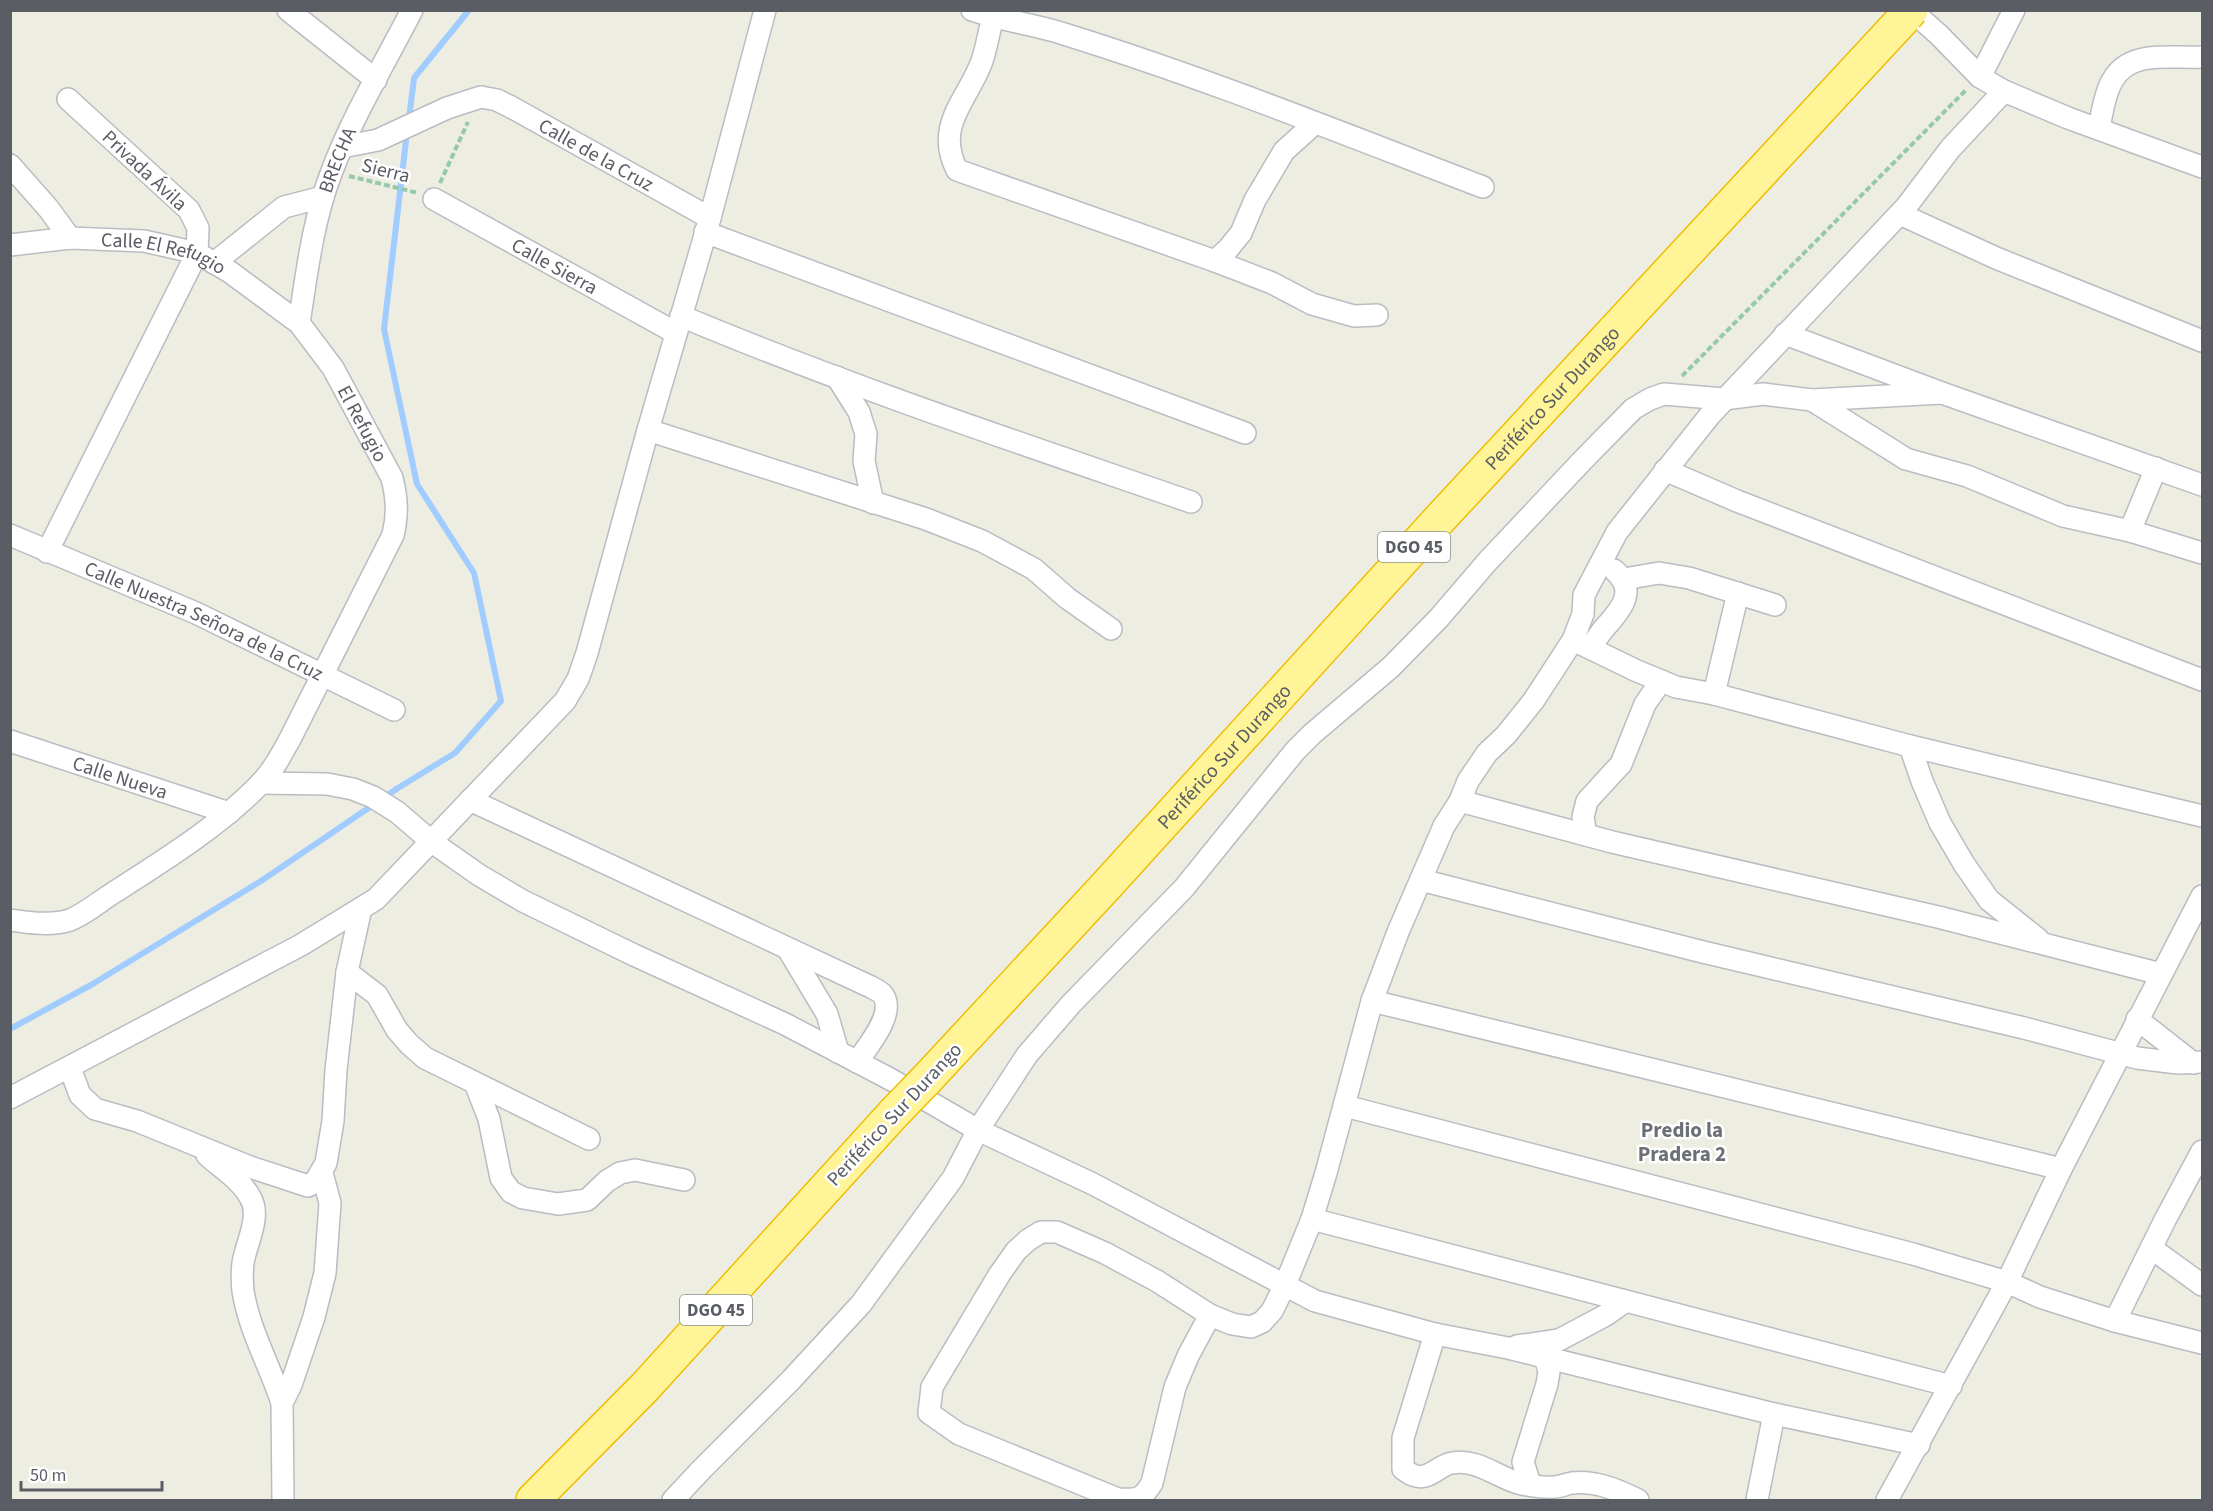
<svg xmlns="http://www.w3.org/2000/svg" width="2213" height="1511" font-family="'Source Sans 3',sans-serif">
  <rect width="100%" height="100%" fill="#eeede2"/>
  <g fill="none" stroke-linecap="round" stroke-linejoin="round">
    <path stroke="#a1ccff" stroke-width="6" d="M409 119 414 78 469 10
      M10 1029 91 985 261 881 398 788 455 753 501 701 474 573 417 484 384 329 407 132"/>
    <g stroke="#babcc2" stroke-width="24">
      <g id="minor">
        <path d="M288 10 376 80"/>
        <path d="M972 10C1002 21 1034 24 1064 34 1206 78 1344 134 1483 187"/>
        <path d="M996 10C989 26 988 44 982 61 968 100 934 125 957 170L1215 261 1272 283 1312 304 1354 316 1377 315"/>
        <path d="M1911 10 1939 35 1980 77 2004 91 2068 118 2202 167"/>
        <path d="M1980 77 2014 10"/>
        <path d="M2099 129C2101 117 2103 105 2107 93 2121 47 2165 59 2202 57"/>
        <path id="s1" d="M342 147 378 140 447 108 481 97 497 100 511 107 710 218"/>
        <path d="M10 165 48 208 70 238"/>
        <path id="s2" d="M434 199 676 333"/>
        <path d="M1900 214 1996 258 2202 341"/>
        <path d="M705 232 1245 433"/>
        <path id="s3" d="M10 245 70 238 144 241 197 253 230 272 299 323 333 368 392 478C397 498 398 514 393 535L290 739C281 755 273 771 260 784 221 825 160 863 113 893 99 902 85 914 70 920 52 926 29 923 10 920"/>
        <path d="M1215 261 1228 249 1241 233 1255 200 1284 151 1315 123"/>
        <path d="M214 263 284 207 323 197"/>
        <path d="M681 316C848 386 1020 443 1191 502"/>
        <path id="s4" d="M299 323C307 272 313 219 332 171 353 115 385 63 412 10"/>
        <path d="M1785 334 1942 393 2202 485"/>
        <path d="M837 377 859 412 866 434 864 461 873 503"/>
        <path d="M1812 400 1906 459 1967 476 2063 516 2130 531 2202 553"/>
        <path d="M648 430 926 519 982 541 1034 569 1067 598 1111 629"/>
        <path d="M1665 470 1737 501 2202 680"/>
        <path d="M2130 531 2156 468"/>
        <path id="s5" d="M10 535 196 613 394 710"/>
        <path d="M47 552 197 253 198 228 189 210 68 99"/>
        <path d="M1624 579 1659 573 1689 578 1775 605"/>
        <path d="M1573 640 1637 671 1676 687 1714 694 1910 746 2202 816"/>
        <path d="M1590 648C1596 640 1601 631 1608 624 1624 606 1636 589 1614 570"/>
        <path d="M1714 694 1738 593"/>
        <path id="s6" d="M10 741 229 813"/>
        <path d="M1910 746 1922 781 1940 823 1964 864 1989 900 2038 939"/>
        <path d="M261 783 327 784 353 789 373 797 397 812 432 842 479 875 523 901 634 955 785 1024 890 1079 978 1130 1093 1184 1315 1301 1435 1334 1508 1348 1774 1414 1919 1445"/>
        <path d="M470 800 871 987C875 989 881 992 883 995 896 1014 867 1047 857 1062"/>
        <path d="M1460 801 1612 842 1938 917 2161 974"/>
        <path d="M1586 835 1583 817 1587 801 1621 764 1645 704 1661 681"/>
        <path d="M1421 880 1703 952 2024 1028 2137 1058 2178 1063 2202 1062"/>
        <path d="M788 949 827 1014 838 1052"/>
        <path d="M347 972 377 995 397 1030 409 1044 425 1058 589 1139"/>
        <path d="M1372 1001 2061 1169"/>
        <path d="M2137 1019 2193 1063"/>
        <path d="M70 1068 80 1095 95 1109 137 1121 250 1167 308 1186 315 1182 326 1163 333 1121 336 1070 347 972 361 908"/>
        <path d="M475 1083 489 1119 501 1178 511 1192 523 1198 558 1204 587 1200 607 1181 620 1173 635 1170 684 1180"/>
        <path d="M10 1098 301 945 376 899 565 701 578 679 587 653 648 430 710 218 765 10"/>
        <path d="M1345 1106 1913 1254 2007 1282 2040 1297 2115 1321 2202 1343"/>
        <path d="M207 1155C221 1168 241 1180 250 1197 262 1216 246 1243 243 1263 242 1271 242 1282 243 1291 249 1330 270 1366 282 1403"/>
        <path d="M1312 1219 1951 1386"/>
        <path d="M2151 1248 2202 1285"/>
        <path d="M1210 1315 1188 1356 1175 1387 1152 1483C1142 1500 1137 1500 1118 1499L959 1434 929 1413 932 1387 999 1275 1016 1251 1028 1240 1041 1232H1057L1105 1253 1157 1281 1210 1315 1232 1324 1251 1327 1262 1322 1272 1311 1285 1285 1312 1219 1326 1173 1372 1001 1398 932 1444 826 1460 801 1468 781 1487 753 1506 735 1534 700 1573 640 1583 614 1584 595 1617 532 1710 415 1906 207 1950 149 2004 91"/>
        <path d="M2115 1321 2165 1220 2202 1151"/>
        <path d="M1435 1334 1403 1438V1469C1427 1488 1434 1466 1452 1463 1478 1458 1499 1479 1522 1484 1532 1486 1544 1488 1554 1487 1560 1487 1566 1484 1572 1483 1595 1480 1618 1490 1638 1500"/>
        <path d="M1517 1346 1559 1340 1606 1315 1626 1301"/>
        <path d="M1530 1484 1523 1462 1547 1384 1549 1372 1545 1357"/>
        <path d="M283 1500 282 1403 291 1385 314 1317 325 1273 330 1203 322 1173"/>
        <path d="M673 1500 702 1469 791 1380 861 1304 953 1178 978 1130 1027 1055 1071 1004 1184 888 1295 751 1312 734 1391 667 1439 618 1487 562 1583 460 1633 409 1650 399 1664 394 1724 399 1763 394 1812 400 1942 393"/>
        <path d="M1757 1500 1774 1414"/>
        <path d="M1887 1500 2007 1282 2061 1169 2202 896"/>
      </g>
    </g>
    <g stroke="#f0be00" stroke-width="36">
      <g id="trunk">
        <path id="s7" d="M926 1080 1106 886 1436 523 1906 16"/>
        <path d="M533 1500 645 1387 894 1113"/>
      </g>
    </g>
    <path stroke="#95c9aa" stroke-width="4" stroke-dasharray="6 3" stroke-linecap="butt" d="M349 176 418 193
      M440 183 468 122
      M1682 376 1966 90"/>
    <use href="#minor" stroke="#fff" stroke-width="21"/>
    <use href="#trunk" stroke="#fff497" stroke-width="33"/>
    <g stroke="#f0be00" stroke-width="36" stroke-linecap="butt">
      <path id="trunk-bridge" d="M1906 16 1911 10
        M894 1113 926 1080"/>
    </g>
    <use href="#trunk-bridge" stroke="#fff497" stroke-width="33"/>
  </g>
  <g text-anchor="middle" stroke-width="5" stroke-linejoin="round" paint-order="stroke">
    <g fill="#fff" stroke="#8c8e92" stroke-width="1.5">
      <rect x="1378" y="532" width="72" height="30" rx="4.5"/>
      <rect x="680" y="1295" width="72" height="30" rx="4.5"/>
    </g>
    <g font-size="18" font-weight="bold" fill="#5a5e64">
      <text x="1414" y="553">DGO 45</text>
      <text x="716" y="1316">DGO 45</text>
    </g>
    <g font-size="20" fill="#5a5e64" stroke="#fff">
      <text dy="7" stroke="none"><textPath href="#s1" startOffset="278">Calle de la Cruz</textPath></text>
      <text dy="7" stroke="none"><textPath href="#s4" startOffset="168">BRECHA</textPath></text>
      <text transform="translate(145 170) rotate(43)" y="7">Privada Ávila</text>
      <text transform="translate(386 170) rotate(14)" y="7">Sierra</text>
      <text dy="7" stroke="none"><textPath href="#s3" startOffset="156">Calle El Refugio</textPath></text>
      <text dy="7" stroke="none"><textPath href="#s2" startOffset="138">Calle Sierra</textPath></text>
      <text dy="7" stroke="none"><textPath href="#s7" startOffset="926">Periférico Sur Durango</textPath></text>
      <text dy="7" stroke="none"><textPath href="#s3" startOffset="432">El Refugio</textPath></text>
      <text dy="7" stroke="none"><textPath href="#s5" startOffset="212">Calle Nuestra Señora de la Cruz</textPath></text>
      <text dy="7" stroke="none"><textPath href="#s7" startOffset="440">Periférico Sur Durango</textPath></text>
      <text dy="7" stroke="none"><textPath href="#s6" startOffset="116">Calle Nueva</textPath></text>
      <text transform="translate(894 1114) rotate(-47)" y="7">Periférico Sur Durango</text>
    </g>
    <g font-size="21" font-weight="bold" fill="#6b6f76" stroke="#fff">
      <text x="1682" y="1137">Predio la<tspan x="1682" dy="24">Pradera 2</tspan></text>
    </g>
  </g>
  <rect width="2213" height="1511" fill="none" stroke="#5a5e64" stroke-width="24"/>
  <path d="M21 1481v9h141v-9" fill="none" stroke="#5a5e64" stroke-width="3"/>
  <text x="30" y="1481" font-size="18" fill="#5a5e64" stroke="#ffffff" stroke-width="4.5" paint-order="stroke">50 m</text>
</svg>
